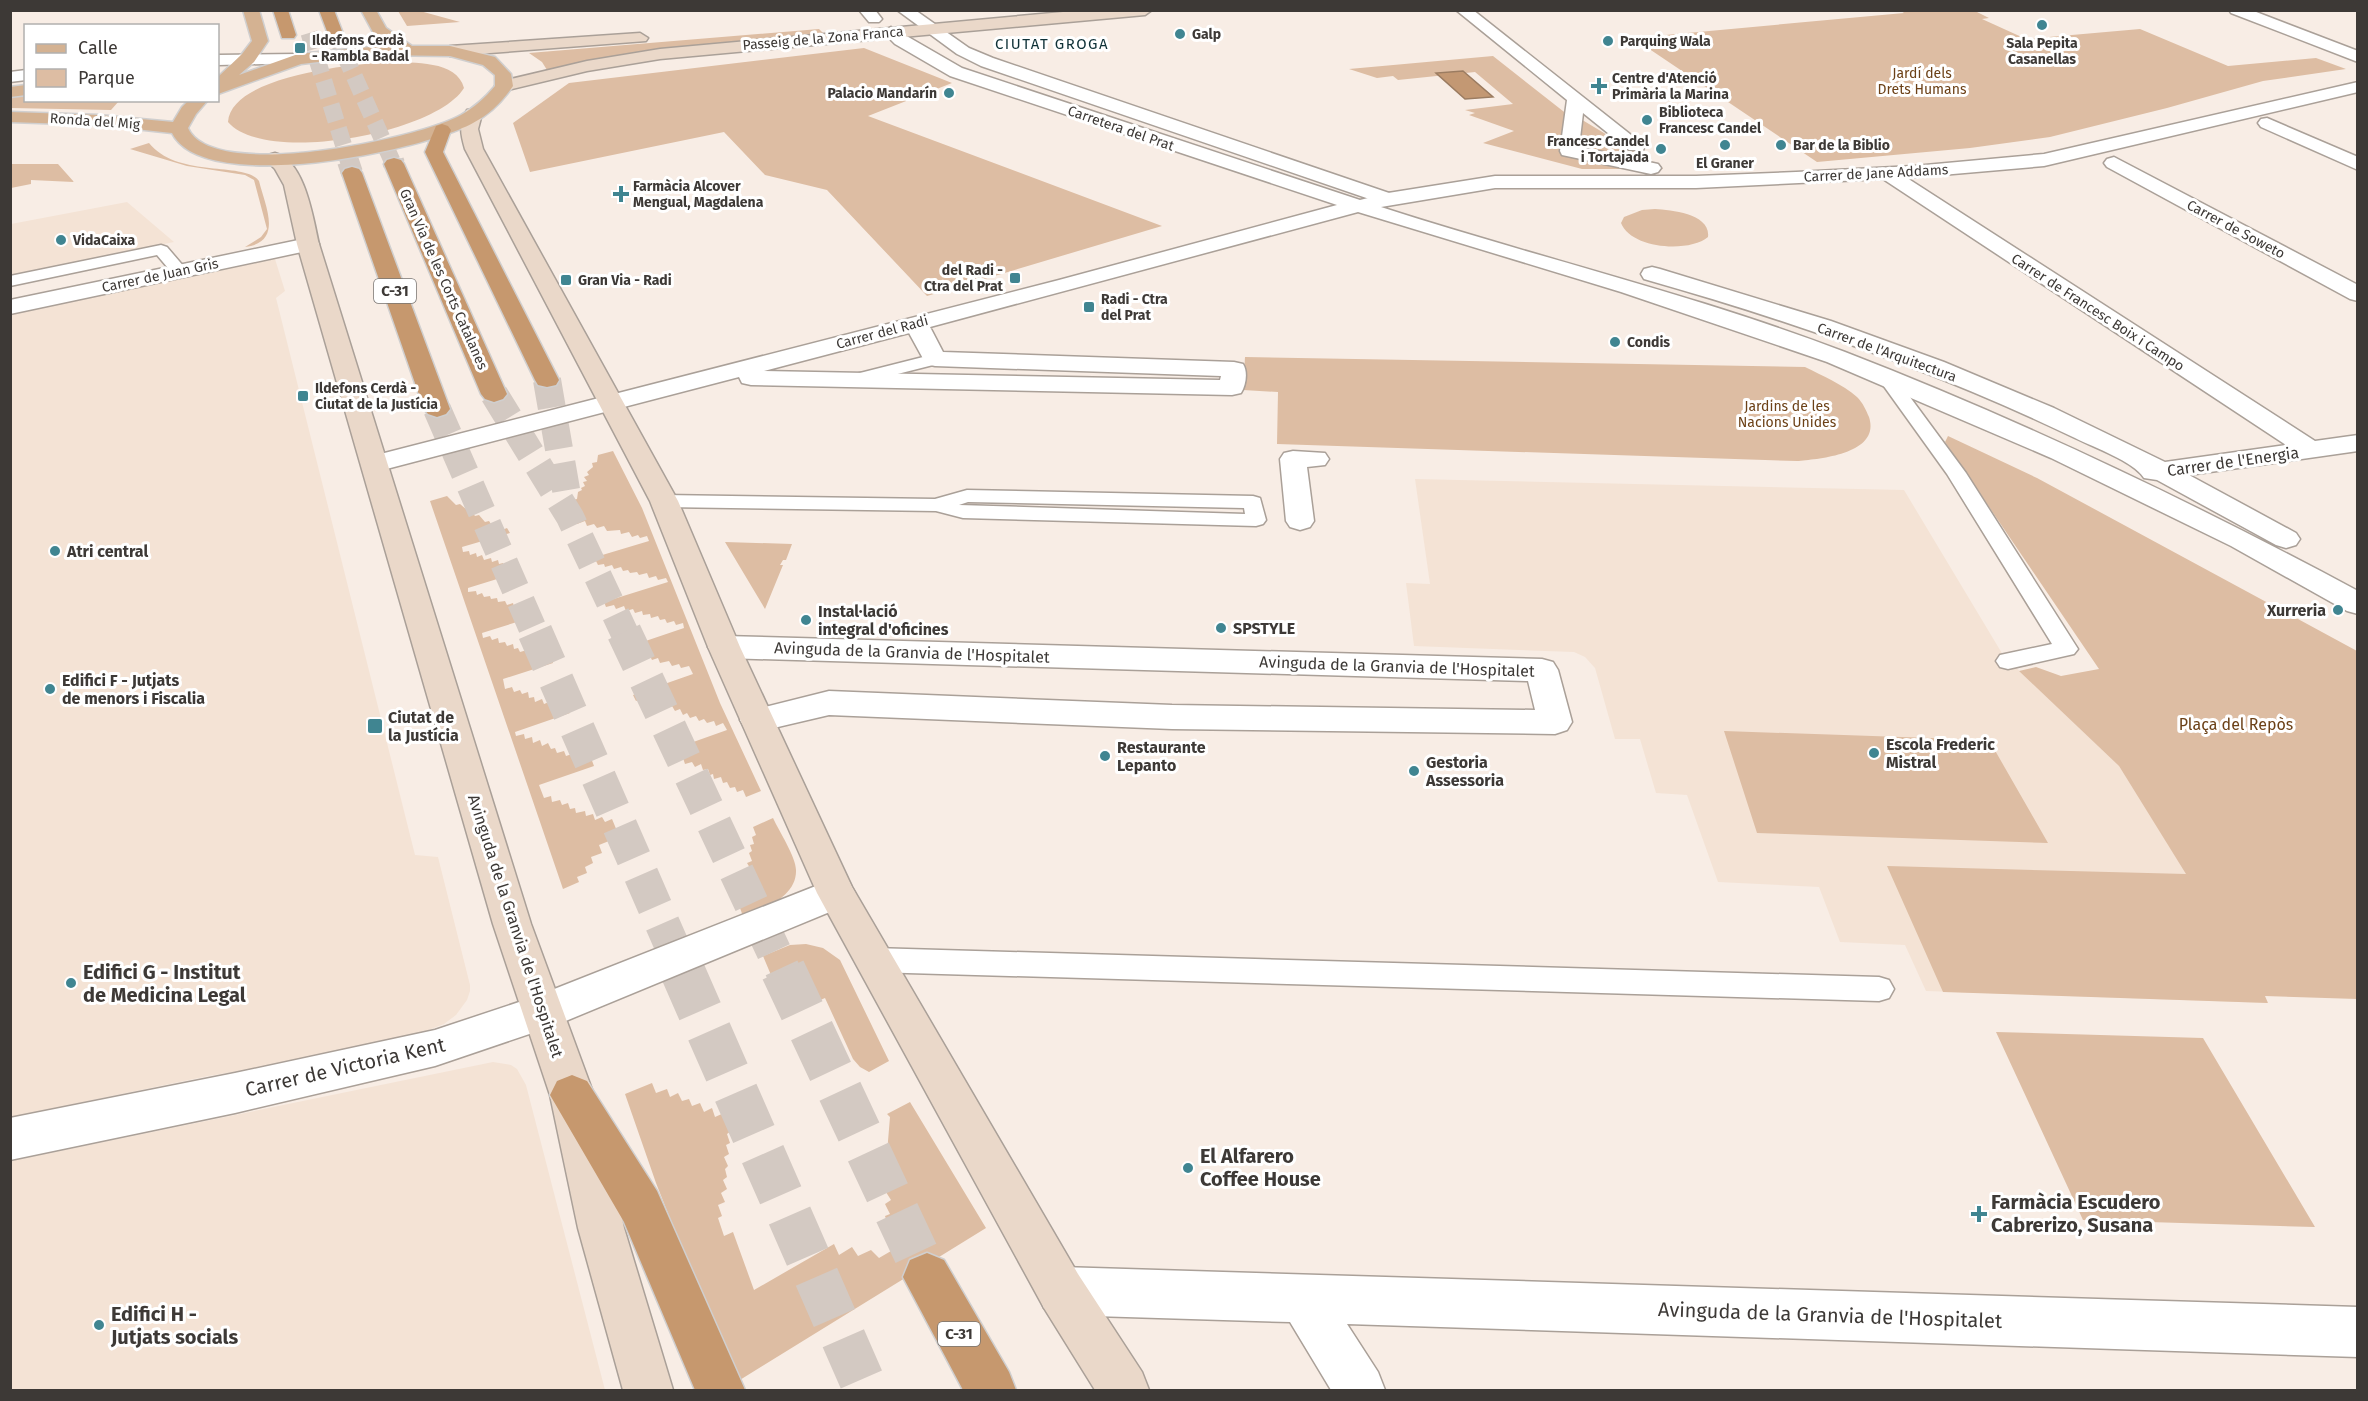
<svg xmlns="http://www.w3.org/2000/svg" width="2368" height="1401" font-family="'Fira Sans',sans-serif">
  <rect width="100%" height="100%" fill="#f8ede5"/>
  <path fill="#f4e3d5" d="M127 202 174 242 11 275V224Z
    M275 259 285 291 276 298 415 855 438 857 470 985V991L467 1000 456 1015 444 1024 405 1039 331 1056 208 1076 11 1117 10 315Z
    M1415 479 1904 490 2003 655 2119 766 2268 1003 1926 991 1905 945 1840 942 1819 887 1718 882 1687 795 1656 793 1640 739H1615L1595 668 1585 657 1574 652 1414 646 1406 583 1430 584Z
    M493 1062 511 1065 517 1069 526 1085 605 1390H11V1161Z"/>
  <path fill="#ddbda3" d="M398 11H420L460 22 407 26Z
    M1985 11 1977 12 1989 18 1982 19 2026 39 2140 29 2228 66 2316 58 2346 69 2263 81 2167 108 2050 137 1970 148 1817 162 1633 38 1904 13 1901 11Z
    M819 29 823 33 691 47 547 70 542 62 529 53Z
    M864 48 952 83 868 116 1162 226 927 296 827 190 765 175 724 132 530 172 513 123 569 83Z
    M1493 56 1568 115 1564 151 1647 169H1582L1483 143 1514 131 1469 115 1475 113 1465 110 1513 104 1475 72 1398 80 1393 76 1377 78 1349 69Z
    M389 62C413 63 457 60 464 88 436 134 264 165 228 122 231 76 353 64 389 62Z
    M25 95 26 100 119 101 111 110 11 108V96Z
    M1579 118 1664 169 1573 150Z
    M149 143C178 179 245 161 259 181 265 206 284 242 245 247L261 237 267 229 254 180 245 175 187 166 130 149Z
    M11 164H58L74 182 31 180V184L11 188Z
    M1655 209C1672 210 1711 214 1708 237 1689 253 1631 249 1621 223L1624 217 1642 210Z
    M1245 357 1805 367C1823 376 1842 384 1857 397 1863 403 1866 410 1869 417 1881 454 1819 459 1797 461L1277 444 1278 392 1243 390Z
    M1948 436 2037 478 2357 651V999L2265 996 2268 1003 1943 992 1887 866 2186 874 2119 766 2019 671 2036 667 2061 676 2099 669 1945 442Z
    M613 451 642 508 720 703 761 791 746 797 743 790 737 792 735 787 730 788 727 782 723 783 721 777 714 779 713 774 710 775 708 769 703 770 701 764 695 767 692 762 685 764 683 758 677 760 675 755 670 756 668 751 727 730 723 723 716 726 714 721 707 723 704 719 699 721 696 716 690 718 687 713 683 715 680 709 675 711 672 706 667 708 664 703 657 705 656 700 649 703 647 697 636 701 633 695 693 674 689 666 681 668 679 664 672 666 669 661 660 663 658 658 652 660 650 656 643 658 640 653 632 655 630 651 624 653 622 649 684 628 683 623 676 625 674 621 667 623 665 619 660 620 658 616 651 618 650 614 643 615 642 611 635 613 633 609 626 611 624 606 616 609 614 605 606 607 604 602 668 582 666 578 658 580 656 576 649 578 647 573 639 575 637 572 630 573 628 570 623 571 621 567 614 569 612 565 605 567 604 564 598 565 596 561 591 563 589 559 649 541 647 536 640 538 638 535 632 537 629 532 621 534 620 530 607 531 604 526 597 528 594 524 587 526 585 521 577 524 575 520 569 522 566 517 570 515 567 511 571 510 570 506 574 505 573 500 577 499 578 492 582 490 581 488 585 486 583 482 587 481 584 477 589 475 587 472 593 467 592 463 597 462 598 455Z
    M447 496 456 505 460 504 467 510 470 509 475 516 479 515 485 522 489 521 491 524H494L495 527 500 526 502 530 507 528 510 533 462 547 463 552 469 551 470 555 476 553 477 557 482 555 484 560 491 558 492 562 498 560 499 564 503 563 505 567 511 565 513 569 519 568 520 572 468 588V592L476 591 477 595 482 593 484 597 490 596 491 599 497 598 498 602 505 601 507 605 513 603 514 607 519 606 520 610 526 609 528 613 534 611 536 616 482 633 483 638 490 636 492 640 498 638 499 643 505 642 507 646 513 644 514 649 518 648 520 652 527 650 528 655 534 653 536 657 542 655 544 659 552 657 553 663 503 679 505 689 512 687 514 692 520 690 522 694 528 692 529 698 534 697 535 702 542 699 544 704 549 702 552 707 559 704 560 709 568 707 570 713 515 732 516 736 524 734 525 739 532 737 533 743 540 740 542 746 548 743 551 749 555 748 557 753 564 751 566 756 572 754 574 759 581 756 583 761 591 758 594 766 539 785 544 798 551 796 552 802 560 800 562 805 568 803 570 809 575 808 576 813 585 811 586 816 593 814 595 820 602 817 605 822 612 819 617 831 607 835 609 841 599 845 602 853 591 857 593 863 585 867 587 873 577 877 579 882 563 889 430 501Z
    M725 542 792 544 786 560H783L780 565H783L765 609Z
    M1724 731 1989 740 2048 843 1757 833Z
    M773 818C779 831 796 857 796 870 797 896 764 909 744 919L740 908 746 904 743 898 749 896 745 887 749 885 745 878 750 876 747 870 750 868 747 863 752 861 749 853 752 851 750 845 754 844 752 837 756 835 753 827Z
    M806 944 823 948 840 960 889 1061 869 1072 860 1067 853 1059 825 998 802 1008 771 975 763 956 790 945Z
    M1996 1032 2203 1038 2315 1227 2083 1220Z
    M652 1083 656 1093 667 1089 670 1097 678 1093 682 1101 689 1099 692 1106 700 1103 704 1112 712 1108 715 1117 724 1113 731 1131 727 1134 730 1143 726 1145 729 1154 724 1157 728 1166 725 1169 727 1177 723 1180 727 1189 721 1193 725 1202 718 1205 722 1216 718 1218 724 1236 733 1232 754 1290 834 1244 839 1255 852 1247 858 1256 871 1250 879 1258 891 1251 887 1240 892 1237 885 1216 890 1214 885 1204 891 1200 884 1189 890 1117 887 1114 910 1102 986 1228 735 1383 656 1183 625 1094Z"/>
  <path fill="#c39873" stroke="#9b7c61" stroke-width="1.5" d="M1463 71 1493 97 1465 99 1436 73Z"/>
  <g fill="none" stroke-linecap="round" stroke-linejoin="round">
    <path stroke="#d3c9c2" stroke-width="17" stroke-dasharray="17 8" stroke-linecap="butt" d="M334 31 393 163
      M309 33 349 163"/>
    <path stroke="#d3c9c2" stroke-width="22" stroke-dasharray="22 10" stroke-linecap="butt" d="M348 161 352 173
      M393 161 394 164"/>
    <path stroke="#d3c9c2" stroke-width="28" stroke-dasharray="28 14" stroke-linecap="butt" d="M547 380 568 501
      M494 394 570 517 625 634
      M437 409 535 634"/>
    <path stroke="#d3c9c2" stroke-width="35" stroke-dasharray="35 18" stroke-linecap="butt" d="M535 632 683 971
      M624 632 783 971"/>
    <path stroke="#d3c9c2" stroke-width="45" stroke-dasharray="45 22" stroke-linecap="butt" d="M682 970 866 1390
      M783 970 927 1277"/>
    <g stroke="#aaa098" stroke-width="3">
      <path id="service" d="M161 245 167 247 185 268 187 271 185 274H173L157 255 10 286V276Z
        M935 354 941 355 944 359 941 363 858 384 852 383 849 379 852 375Z
        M1887 373 1893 374 1966 473 2078 649 2074 654 2008 669 2000 667 1996 661 2000 655 2052 644 1947 474 1878 378 1881 374Z
        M967 490 1253 496 1260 498 1266 520 1263 524 1256 526 963 518 936 511 664 507 657 505 654 501 657 497 664 495 935 499ZM968 502 1244 508 1245 514 959 505Z
        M873 948 1879 977 1889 980 1894 989 1889 998 1879 1001 873 972 863 969 859 960 863 951Z"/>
    </g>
    <g stroke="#aaa098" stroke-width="3">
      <path id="pedestrian" d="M2267 118 2358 157V170L2261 127 2258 123 2261 119Z
        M2114 157 2358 285V301L2350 299 2107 167 2104 163 2107 159Z"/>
    </g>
    <g stroke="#aaa098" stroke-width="3">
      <path id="minor" d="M1456 10H1473L1645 146 1643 150H1629L1583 113 1579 147 1658 164 1661 168 1658 172 1651 174 1562 155 1560 151 1567 100Z
        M2229 10H2251L2358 51V62L2231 13Z
        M891 27 962 68 1360 200 1388 193 1495 176H1696L1796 172 1914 166 2044 154 2358 82V92L2044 166 1907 178 2315 441 2358 435V451L2189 475 2296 533 2300 539 2296 545 2286 548 2276 545 2157 480 2144 478C2133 461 2095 448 2075 438 1936 371 1792 321 1644 279L1641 274 1644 269 1652 267 1660 269 1831 321 1944 362 2054 408 2165 462 2286 445 1883 179 1696 188H1495L1381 207C1535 257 1694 294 1845 352 2021 420 2192 502 2358 591V614L2347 611 2231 546 2051 458 1827 362 1621 292 1358 212 930 327 943 352 1234 362 1243 364C1248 372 1246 385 1241 393L1232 395 751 385 742 383 739 377 375 472 365 470 362 464 365 458 1059 280 1337 205 950 76 895 44 883 32ZM909 333 926 364 935 366 1221 376 1220 380 764 371Z
        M308 238 316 239 319 244 316 249 10 314V300Z
        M1293 451 1325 453 1329 459 1325 465 1307 467 1314 521 1310 527 1300 530 1290 527 1286 521 1280 459 1284 453Z
        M724 636 1542 659 1553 662 1558 670 1572 722 1567 730 1555 734 1172 729 829 715 757 732 745 728 740 720 745 712 829 691 1172 705 1535 710 1528 681 724 658 713 654 708 647 713 640Z
        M836 878 849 882 855 893 849 904 556 1025 435 1066 235 1113 10 1160V1118L235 1073 435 1030 534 997Z
        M1061 1267 2358 1307V1357L1347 1324 1378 1372 1385 1390H1331L1290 1322 1061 1315 1044 1308 1037 1291 1044 1274Z"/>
    </g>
    <g stroke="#aaa098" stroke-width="3">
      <path id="tertiary" d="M859 10H875L882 19 879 22H869Z
        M897 10H915L969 48 993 58 1395 195 1398 199 1395 203H1381L981 66 957 54Z
        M298 54 306 59 304 63 218 65V55Z
        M26 70V80L10 82V72Z"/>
    </g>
    <g stroke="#aaa098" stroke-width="3">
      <path id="secondary" d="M1085 10H1152L1145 15 660 59 587 71 504 91 498 90 495 86 498 82 587 61 660 49Z
        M640 33 648 38 646 41 450 56 442 51 450 46Z
        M473 109 479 110 482 114 478 129 483 149 678 501 740 647 852 887 1078 1274 1142 1372 1149 1390H1095L1044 1308 817 893 708 647 650 501 465 149C461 135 458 123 467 110Z
        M275 153C305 161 313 218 319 244L531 924 594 1095 624 1228 673 1390H623L578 1228 550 1095 493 924 297 244 284 185 275 169 265 159 268 155Z"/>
    </g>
    <g stroke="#d0cfcf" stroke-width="3">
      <path id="primary" d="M243 10H259L268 41 254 62 239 75 298 54 391 45 374 34 361 10H376L386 28 412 46H450L495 57 511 74 513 86C502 102 490 114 473 123 422 151 204 197 172 133L98 125 10 122V112L98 115 173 122 182 107 189 100H208L196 114 188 128C212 183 418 139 461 115 475 107 485 98 495 86V75L483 65 450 56 378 55 301 64 218 94V77L242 54 252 41Z
        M26 85V95L10 97V87Z"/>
    </g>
    <g stroke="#d0cfcf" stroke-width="3">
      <path id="trunk" d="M273 10H288L296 35 294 38H282Z
        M319 10H334L342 31 340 34H328Z
        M442 124 448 126 451 130 443 152 559 380 556 385 547 387 538 385 535 380 425 152 436 126Z
        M394 158 401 160 404 164 507 394 503 399 494 402 485 399 481 394 384 164 387 160Z
        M352 167 359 169 362 173 450 409 446 414 437 417 428 414 424 409 342 173 345 169Z
        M572 1075 587 1081 657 1191 745 1390H695L624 1222 550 1095 557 1081Z
        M927 1253 944 1260 1009 1372 1016 1390H963L903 1277 910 1260Z"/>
    </g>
    <use href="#service" fill="#fff" fill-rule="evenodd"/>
    <use href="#pedestrian" fill="#fff" fill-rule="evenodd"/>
    <use href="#minor" fill="#fff" fill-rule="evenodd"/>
    <use href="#tertiary" fill="#fff" fill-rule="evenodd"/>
    <use href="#secondary" fill="#ead8c9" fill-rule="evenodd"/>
    <use href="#primary" fill="#d4b292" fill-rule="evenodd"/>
    <use href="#trunk" fill="#c6986e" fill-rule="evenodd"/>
  </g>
  <g fill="#408591" stroke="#fff" stroke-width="2">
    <circle cx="2042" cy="25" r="6"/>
    <circle cx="1180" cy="34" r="6"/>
    <circle cx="1608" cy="41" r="6"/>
    <rect x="294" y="42" width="12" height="12" rx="3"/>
    <path d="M1596 77h6v6h6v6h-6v6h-6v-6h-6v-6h6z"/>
    <circle cx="949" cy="93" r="6"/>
    <circle cx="1647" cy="120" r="6"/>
    <circle cx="1725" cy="145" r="6"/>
    <circle cx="1781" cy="145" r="6"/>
    <circle cx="1661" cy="149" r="6"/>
    <path d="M618 185h6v6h6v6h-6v6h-6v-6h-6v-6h6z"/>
    <circle cx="61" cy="240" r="6"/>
    <rect x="1009" y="272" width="12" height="12" rx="3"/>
    <rect x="560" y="274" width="12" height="12" rx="3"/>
    <rect x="1083" y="301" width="12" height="12" rx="3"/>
    <circle cx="1615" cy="342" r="6"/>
    <rect x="297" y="390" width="12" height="12" rx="3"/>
    <circle cx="55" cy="551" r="6"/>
    <circle cx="2338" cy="610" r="6"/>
    <circle cx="806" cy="620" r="6"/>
    <circle cx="1221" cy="628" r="6"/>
    <circle cx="50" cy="689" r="6"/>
    <rect x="367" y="718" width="16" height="16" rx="3"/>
    <circle cx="1874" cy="753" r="6"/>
    <circle cx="1105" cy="756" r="6"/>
    <circle cx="1414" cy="771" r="6"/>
    <circle cx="71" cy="983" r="6"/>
    <circle cx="1188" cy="1168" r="6"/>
    <path d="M1976 1205h6v6h6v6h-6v6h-6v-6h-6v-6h6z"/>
    <circle cx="99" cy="1325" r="6"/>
  </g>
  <g text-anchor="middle" stroke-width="6" stroke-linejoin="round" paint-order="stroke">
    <g font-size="14" font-weight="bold" fill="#3d3936" stroke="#fff" text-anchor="start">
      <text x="1192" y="39">Galp</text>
      <text x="312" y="45">Ildefons Cerdà<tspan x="312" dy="16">- Rambla Badal</tspan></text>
      <text x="1620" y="46">Parquing Wala</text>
      <text x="2042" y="48" text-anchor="middle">Sala Pepita<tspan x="2042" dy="16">Casanellas</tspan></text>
      <text x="1612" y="83">Centre d'Atenció<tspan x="1612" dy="16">Primària la Marina</tspan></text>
      <text x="937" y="98" text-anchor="end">Palacio Mandarín</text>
      <text x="1659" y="117">Biblioteca<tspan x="1659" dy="16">Francesc Candel</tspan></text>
      <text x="1649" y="146" text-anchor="end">Francesc Candel<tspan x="1649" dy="16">i Tortajada</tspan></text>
      <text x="1793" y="150">Bar de la Biblio</text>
      <text x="1725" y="168" text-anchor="middle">El Graner</text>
      <text x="633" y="191">Farmàcia Alcover<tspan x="633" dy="16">Mengual, Magdalena</tspan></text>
      <text x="73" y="245">VidaCaixa</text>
      <text x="1003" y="275" text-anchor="end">del Radi -<tspan x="1003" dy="16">Ctra del Prat</tspan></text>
      <text x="578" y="285">Gran Via - Radi</text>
      <text x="1101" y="304">Radi - Ctra<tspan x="1101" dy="16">del Prat</tspan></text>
      <text x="1627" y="347">Condis</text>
      <text x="315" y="393">Ildefons Cerdà -<tspan x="315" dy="16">Ciutat de la Justícia</tspan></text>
    </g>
    <g font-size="14" fill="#3d3936" stroke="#fff">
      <text transform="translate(823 38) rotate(-5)" y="5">Passeig de la Zona Franca</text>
      <text transform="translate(95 121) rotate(4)" y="5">Ronda del Mig</text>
      <text transform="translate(1121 128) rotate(19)" y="5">Carretera del Prat</text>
      <text transform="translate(1876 173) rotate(-3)" y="5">Carrer de Jane Addams</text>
      <text transform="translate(2236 229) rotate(28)" y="5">Carrer de Soweto</text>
      <text transform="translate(160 275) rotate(-12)" y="5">Carrer de Juan Gris</text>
      <text transform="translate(444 279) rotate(66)" y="5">Gran Via de les Corts Catalanes</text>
      <text transform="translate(2098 312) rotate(33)" y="5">Carrer de Francesc Boix i Campo</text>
      <text transform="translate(882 332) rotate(-15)" y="5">Carrer del Radi</text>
      <text transform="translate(1887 352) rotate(20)" y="5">Carrer de l'Arquitectura</text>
    </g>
    <g font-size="14" fill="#6c4117" stroke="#fff">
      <text x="1922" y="78">Jardí dels<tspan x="1922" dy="16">Drets Humans</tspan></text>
      <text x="1787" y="411">Jardins de les<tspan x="1787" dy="16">Nacions Unides</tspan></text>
    </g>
    <g font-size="15" letter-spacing="1.5" fill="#0e3036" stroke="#fff">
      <text x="1052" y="49">CIUTAT GROGA</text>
    </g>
    <g fill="#fff" stroke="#777472" stroke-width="1.5">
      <rect x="374" y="279" width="42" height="24" rx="4.5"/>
      <rect x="938" y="1322" width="42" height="24" rx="4.5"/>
    </g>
    <g font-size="15" font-weight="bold" fill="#3d3936">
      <text x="395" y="296">C-31</text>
      <text x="959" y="1339">C-31</text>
    </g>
    <g font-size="16" fill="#3d3936" stroke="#fff">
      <text transform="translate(2233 461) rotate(-8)" y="6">Carrer de l'Energia</text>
      <text transform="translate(912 652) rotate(2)" y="6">Avinguda de la Granvia de l'Hospitalet</text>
      <text transform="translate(1397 666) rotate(2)" y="6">Avinguda de la Granvia de l'Hospitalet</text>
      <text transform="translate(516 926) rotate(72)" y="6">Avinguda de la Granvia de l'Hospitalet</text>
    </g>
    <g font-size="16" font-weight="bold" fill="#3d3936" stroke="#fff" text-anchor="start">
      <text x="67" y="557">Atri central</text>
      <text x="2326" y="616" text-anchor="end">Xurreria</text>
      <text x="818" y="617">Instal·lació<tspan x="818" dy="18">integral d'oficines</tspan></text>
      <text x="1233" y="634">SPSTYLE</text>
      <text x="62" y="686">Edifici F - Jutjats<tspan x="62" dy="18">de menors i Fiscalia</tspan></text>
      <text x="388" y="723">Ciutat de<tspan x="388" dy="18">la Justícia</tspan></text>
      <text x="1886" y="750">Escola Frederic<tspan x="1886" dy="18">Mistral</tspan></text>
      <text x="1117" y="753">Restaurante<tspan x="1117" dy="18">Lepanto</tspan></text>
      <text x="1426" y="768">Gestoria<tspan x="1426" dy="18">Assessoria</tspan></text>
    </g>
    <g font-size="16" fill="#6c4117" stroke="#fff">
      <text x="2236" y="730">Plaça del Repòs</text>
    </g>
    <g font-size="20" font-weight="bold" fill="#3d3936" stroke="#fff" text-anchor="start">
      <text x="83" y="979">Edifici G - Institut<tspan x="83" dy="23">de Medicina Legal</tspan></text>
      <text x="1200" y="1163">El Alfarero<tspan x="1200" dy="23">Coffee House</tspan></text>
      <text x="1991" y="1209">Farmàcia Escudero<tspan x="1991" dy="23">Cabrerizo, Susana</tspan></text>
      <text x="111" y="1321">Edifici H -<tspan x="111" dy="23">Jutjats socials</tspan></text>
    </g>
    <g font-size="20" fill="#3d3936" stroke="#fff">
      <text transform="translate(345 1067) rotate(-13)" y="7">Carrer de Victoria Kent</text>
      <text transform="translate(1830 1315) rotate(2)" y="7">Avinguda de la Granvia de l'Hospitalet</text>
    </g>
  </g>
  <rect width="2368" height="1401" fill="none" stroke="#3d3936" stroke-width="24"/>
  <rect x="24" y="24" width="195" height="78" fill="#ffffff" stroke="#b1b0af" stroke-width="1.5"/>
  <rect x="36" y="44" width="30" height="9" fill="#d4b292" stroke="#b1b0af" stroke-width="1.5"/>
  <text x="78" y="54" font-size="18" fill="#3d3936">Calle</text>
  <rect x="36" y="69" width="30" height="18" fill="#ddbda3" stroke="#b1b0af" stroke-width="1.5"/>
  <text x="78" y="84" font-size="18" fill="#3d3936">Parque</text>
</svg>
